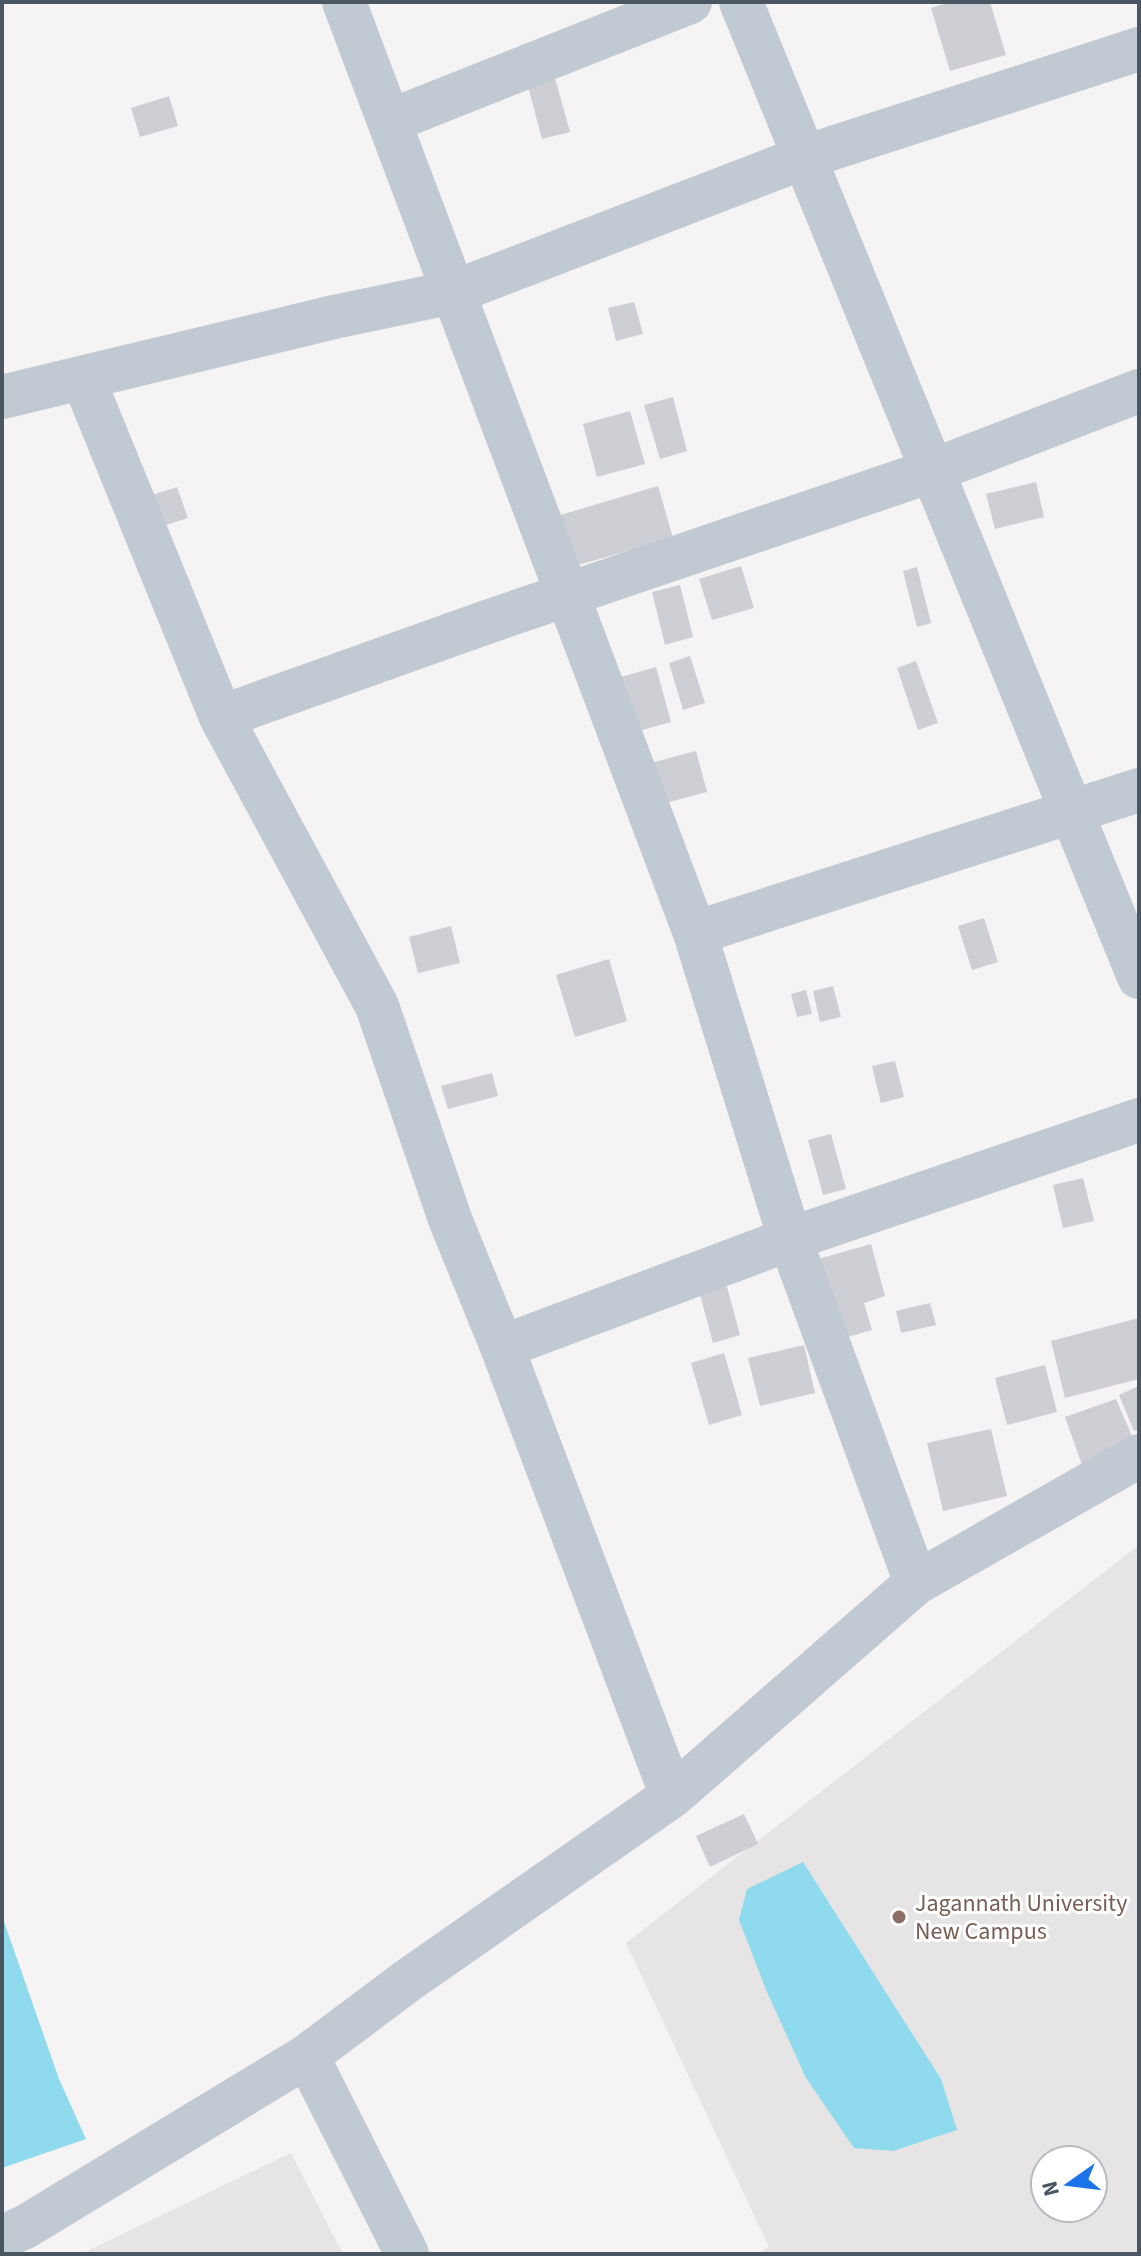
<svg xmlns="http://www.w3.org/2000/svg" width="1141" height="2256" font-family="'Source Sans 3',sans-serif">
  <rect width="100%" height="100%" fill="#f5f3f3"/>
  <path fill="#e6e4e5" fill-rule="evenodd" d="M1139 1545V2254H756L769 2247 626 1943ZM1045 2160H1093V2208H1045Z
    M291 2153 343 2254H81Z"/>
  <path fill="#90daee" d="M803 1862 941 2079 957 2130 893 2151 854 2148 806 2078 767 1992 739 1920 747 1889Z
    M2 1916 59 2079 86 2139 2 2168Z"/>
  <path fill="#cdcfd5" d="M950 2H990L1006 55 950 71 931 8Z
    M553 71 570 132 542 139 526 79Z
    M169 96 178 126 140 137 131 108Z
    M634 302 643 334 616 341 608 308Z
    M673 397 687 451 660 459 644 405Z
    M630 411 645 464 597 477 583 424Z
    M1036 482 1044 517 995 529 986 494Z
    M658 486 673 538 571 567 557 516Z
    M177 487 188 518 153 529 143 498Z
    M741 566 754 608 712 620 699 579Z
    M917 567 931 623 917 627 903 571Z
    M680 585 693 637 665 645 652 592Z
    M690 656 705 703 683 710 669 663Z
    M916 661 938 723 918 730 897 668Z
    M656 667 671 722 632 733 617 678Z
    M696 751 707 792 654 806 643 765Z
    M984 918 998 962 972 970 958 926Z
    M451 926 460 963 418 973 409 937Z
    M609 959 627 1021 575 1037 556 975Z
    M833 986 841 1017 820 1022 813 991Z
    M806 990 812 1014 797 1017 791 994Z
    M895 1061 904 1097 881 1103 872 1066Z
    M492 1073 498 1096 448 1109 441 1086Z
    M831 1134 846 1189 823 1195 808 1140Z
    M1083 1178 1094 1221 1063 1228 1053 1185Z
    M871 1244 885 1296 864 1303 872 1330 841 1339 818 1259Z
    M726 1283 740 1335 713 1343 699 1291Z
    M930 1303 936 1325 901 1333 896 1311Z
    M1139 1318V1379L1065 1398 1051 1341Z
    M804 1345 815 1393 760 1406 748 1358Z
    M724 1353 742 1415 709 1425 691 1363Z
    M1045 1365 1057 1412 1007 1425 995 1378Z
    M1139 1386V1429L1134 1431 1119 1395Z
    M1116 1399 1132 1436 1082 1465 1065 1417Z
    M991 1429 1007 1496 943 1511 927 1443Z
    M744 1814 758 1844 710 1867 696 1836Z"/>
  <g fill="none" stroke-linecap="round" stroke-linejoin="round">
    <path stroke="#c1cad2" stroke-width="44" d="M344 2 695 933 790 1239 916 1583
      M741 2 1139 977
      M390 121 690 2
      M83 378 221 717 487 622 934 470 1139 391
      M2 397 334 317 454 292 805 157 1139 49
      M221 717 377 1006 450 1219 502 1347 672 1796
      M695 933 1139 790
      M502 1347 790 1239 1139 1120
      M307 2056 407 2254
      M2 2237 25 2227 307 2056 407 1981 672 1796 916 1583 1139 1456"/>
  </g>
  <circle fill="#8d6e63" stroke="#fff" stroke-width="3" cx="899" cy="1917" r="8"/>
  <g text-anchor="middle" stroke-width="6" stroke-linejoin="round" paint-order="stroke">
    <g font-size="24" fill="#785e54" stroke="#fff" text-anchor="start">
      <text x="915" y="1911">Jagannath University<tspan x="915" dy="28">New Campus</tspan></text>
    </g>
  </g>
  <rect width="1141" height="2256" fill="none" stroke="#4a5661" stroke-width="8"/>
  <g transform="translate(1069 2184) rotate(256)"><circle r="38" fill="#ffffff" stroke="#b7bbc0" stroke-width="2"/>
  <path d="M0-6L14 30L0 20L-14 30Z" fill="#1a73e8"/>
  <text y="-12" font-size="22" font-weight="bold" text-anchor="middle" fill="#4a5661">N</text>
  </g>
</svg>
